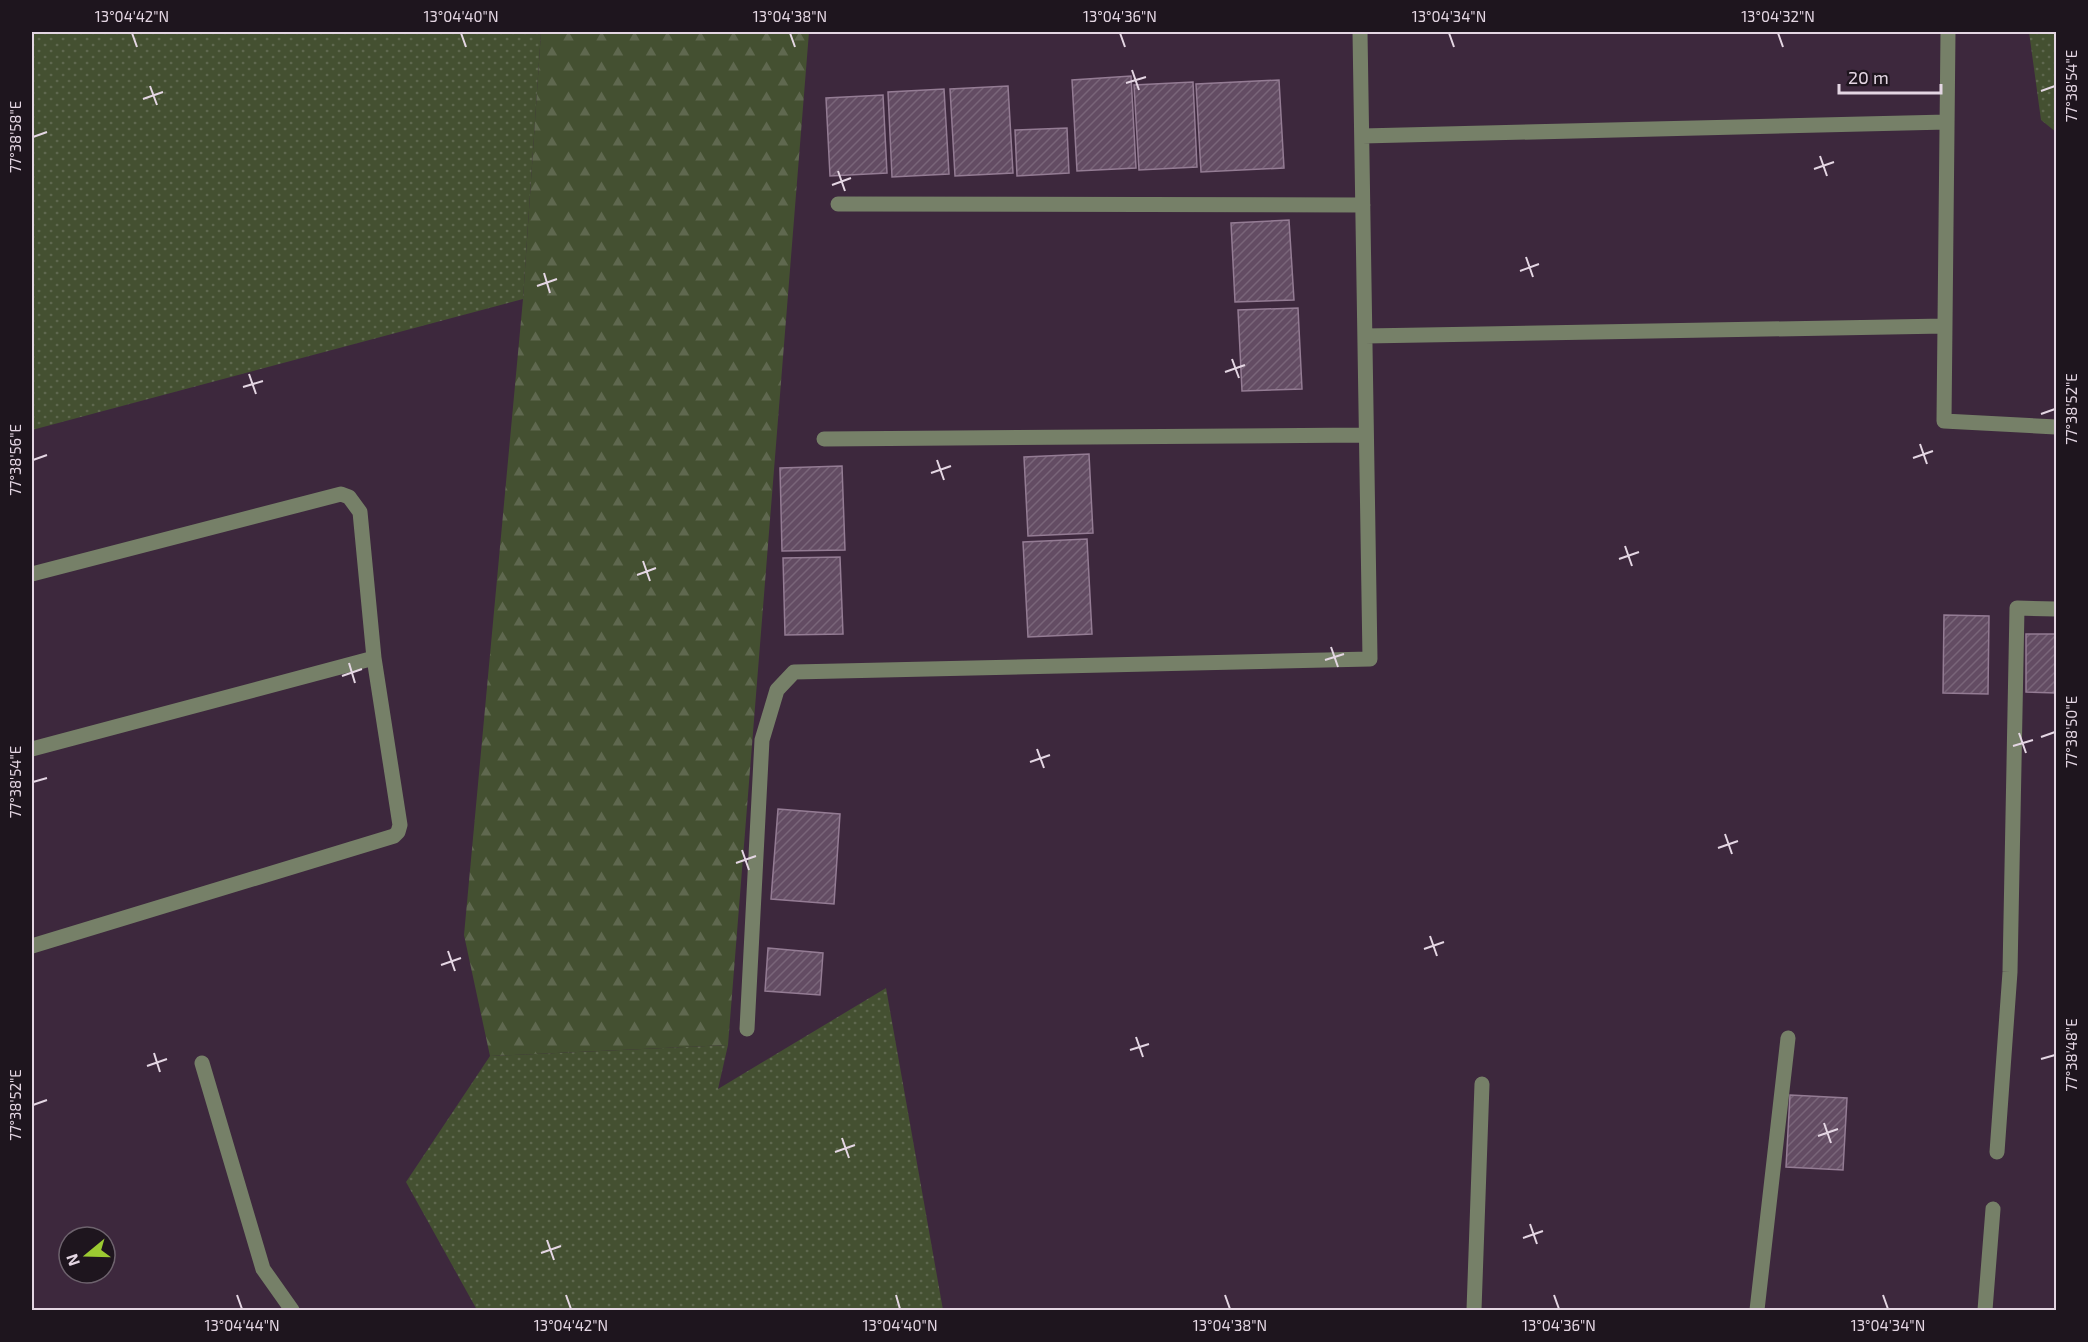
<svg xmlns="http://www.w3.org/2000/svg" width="2088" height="1342" font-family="'Exo 2',sans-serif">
  <defs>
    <pattern id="grass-dots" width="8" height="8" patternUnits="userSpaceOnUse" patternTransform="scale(1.5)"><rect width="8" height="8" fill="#445031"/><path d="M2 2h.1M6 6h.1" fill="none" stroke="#5f684f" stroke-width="1.8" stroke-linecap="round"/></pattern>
    <pattern id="forest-firs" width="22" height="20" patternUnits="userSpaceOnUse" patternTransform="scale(1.5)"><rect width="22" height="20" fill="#445031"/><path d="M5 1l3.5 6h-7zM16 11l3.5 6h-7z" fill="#5f684f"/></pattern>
    <pattern id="building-hatch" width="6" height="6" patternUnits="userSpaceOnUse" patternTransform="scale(1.5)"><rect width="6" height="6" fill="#634c63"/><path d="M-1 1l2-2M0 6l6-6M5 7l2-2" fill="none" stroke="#796579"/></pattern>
  </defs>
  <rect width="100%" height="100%" fill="#3d283d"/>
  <path fill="url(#grass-dots)" d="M32 32H541L523 299 32 430Z
    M2029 32H2056V132L2041 120Z
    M886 988 943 1310H477L406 1182 490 1056 728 1045 718 1089Z"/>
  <path fill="url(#forest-firs)" d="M541 32H809L728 1045 490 1056 464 935 523 299Z"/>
  <path fill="url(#building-hatch)" stroke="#947c94" stroke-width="1.5" d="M1131 76 1136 168 1077 171 1072 80Z
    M1279 80 1284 168 1201 172 1196 84Z
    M1193 82 1197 167 1139 170 1134 85Z
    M1008 86 1013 173 955 176 950 89Z
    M944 89 949 174 892 177 888 92Z
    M883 95 887 173 830 176 826 98Z
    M1067 128 1069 173 1017 176 1015 130Z
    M1289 220 1294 300 1235 302 1231 223Z
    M1298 308 1302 389 1242 391 1238 310Z
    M1089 454 1093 533 1028 536 1024 457Z
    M842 466 845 550 782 551 780 468Z
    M1087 539 1092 634 1028 637 1023 542Z
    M840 557 843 634 785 635 783 558Z
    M1944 615 1989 616 1988 694 1943 693Z
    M2026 634H2056V693L2026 692Z
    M778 809 840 814 834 904 771 899Z
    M768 948 823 953 820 995 765 991Z
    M1790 1095 1847 1098 1843 1170 1786 1167Z"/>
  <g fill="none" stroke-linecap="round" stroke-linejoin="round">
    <path stroke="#768068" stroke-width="15" d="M1948 32 1944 421 2056 427
      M1362 136 1947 122
      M838 204 1363 205
      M1365 336 1945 326
      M824 439 1366 435
      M32 574 341 494 349 497 360 512 374 658 400 825 398 832 394 836 32 946
      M32 749 374 658
      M747 1029 762 740 777 690 794 672 1370 659 1360 32
      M202 1063 263 1269 292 1310
      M1997 1152 2010 972 2017 608 2056 609
      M1474 1310 1482 1084
      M1757 1310 1788 1038
      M1985 1310 1993 1209"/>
  </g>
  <path fill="none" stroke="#e4d6e3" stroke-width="2" d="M132 33 137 47M461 33 466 47M790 33 795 47M1120 33 1125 47M1449 33 1454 47M1778 33 1783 47M1132 70 1139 90M1126 83 1146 77M150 86 157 105M2041 91 2055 86M143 99 163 92M33 137 47 132M1820 156 1827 176M1814 169 1834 162M838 171 845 191M832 185 851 178M1526 257 1533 277M1520 271 1539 264M544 273 550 293M537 286 557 279M1232 359 1239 378M1225 372 1245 365M249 374 256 394M243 387 263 381M2041 414 2055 409M1920 444 1927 464M1913 458 1933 451M33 460 47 455M937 460 944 480M931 473 951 466M1625 546 1632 566M1619 559 1639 552M643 561 650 581M637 575 656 568M1331 647 1338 667M1325 660 1344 654M349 663 355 683M342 676 362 669M2019 733 2026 753M2041 737 2055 732M2013 746 2033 740M1037 749 1044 768M1030 762 1050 755M33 782 47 778M1725 834 1732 854M1718 848 1738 841M742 850 749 870M736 863 756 856M1430 936 1437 956M1424 949 1444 942M448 951 455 971M441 965 461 958M1136 1037 1143 1057M1130 1050 1149 1044M154 1053 160 1072M2041 1059 2055 1055M147 1066 167 1059M33 1105 47 1100M1824 1123 1831 1143M1818 1136 1838 1129M842 1138 849 1158M835 1152 855 1145M1530 1224 1537 1244M1523 1238 1543 1231M547 1240 554 1260M541 1253 561 1246M237 1295 242 1309M566 1295 571 1309M896 1295 900 1309M1225 1295 1230 1309M1554 1295 1559 1309M1883 1295 1888 1309"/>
  <rect width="2088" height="1342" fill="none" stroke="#1e151e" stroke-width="66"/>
  <g transform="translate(87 1255) rotate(251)"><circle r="28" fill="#1e151e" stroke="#6d626d" stroke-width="1.5"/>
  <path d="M0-4.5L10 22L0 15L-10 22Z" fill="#9cca32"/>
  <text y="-9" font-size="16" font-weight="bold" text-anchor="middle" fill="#e4d6e3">N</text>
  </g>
  <path d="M1839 84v9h102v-9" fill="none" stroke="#e4d6e3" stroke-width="3"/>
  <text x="1848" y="84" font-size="18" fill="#e4d6e3" stroke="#1e151e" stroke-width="4.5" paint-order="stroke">20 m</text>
  <rect x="33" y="33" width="2022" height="1276" fill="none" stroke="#e4d6e3" stroke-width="2"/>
  <g font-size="15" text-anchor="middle" fill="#e4d6e3">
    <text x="132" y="22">13°04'42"N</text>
    <text x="461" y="22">13°04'40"N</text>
    <text x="790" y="22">13°04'38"N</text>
    <text x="1120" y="22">13°04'36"N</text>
    <text x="1449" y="22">13°04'34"N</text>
    <text x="1778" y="22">13°04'32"N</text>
    <text transform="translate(2072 86) rotate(-90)" y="5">77°38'54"E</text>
    <text transform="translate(16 137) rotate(-90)" y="5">77°38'58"E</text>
    <text transform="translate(2072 409) rotate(-90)" y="5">77°38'52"E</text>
    <text transform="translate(16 460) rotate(-90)" y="5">77°38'56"E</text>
    <text transform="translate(2072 732) rotate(-90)" y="5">77°38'50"E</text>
    <text transform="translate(16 782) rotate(-90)" y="5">77°38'54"E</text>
    <text transform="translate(2072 1055) rotate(-90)" y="5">77°38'48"E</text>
    <text transform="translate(16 1105) rotate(-90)" y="5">77°38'52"E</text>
    <text x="242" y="1331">13°04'44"N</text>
    <text x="571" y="1331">13°04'42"N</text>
    <text x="900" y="1331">13°04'40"N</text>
    <text x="1230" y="1331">13°04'38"N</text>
    <text x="1559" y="1331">13°04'36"N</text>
    <text x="1888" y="1331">13°04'34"N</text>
  </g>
</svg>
